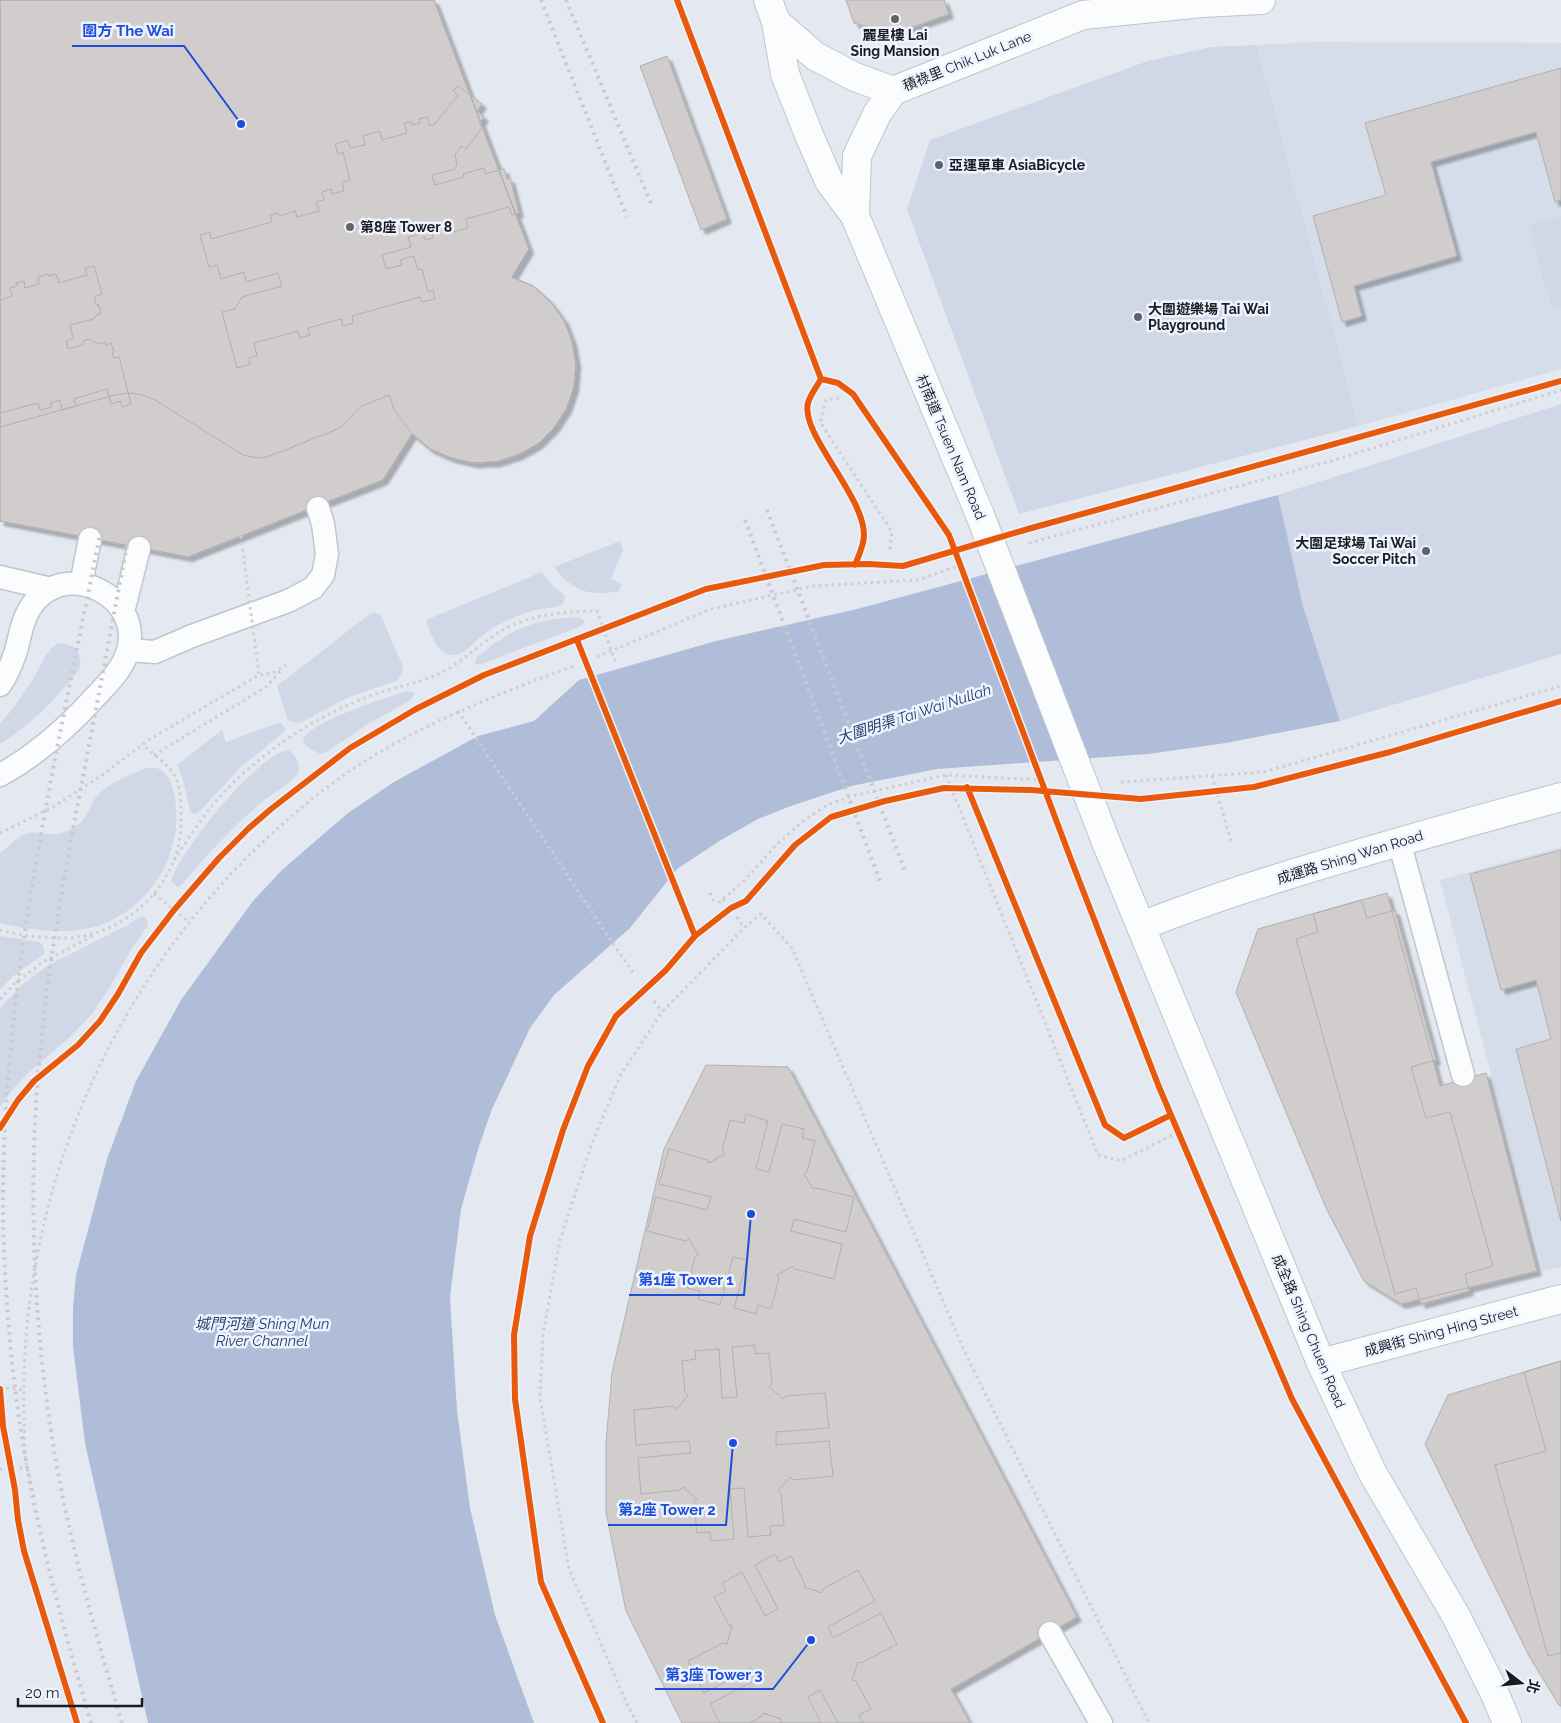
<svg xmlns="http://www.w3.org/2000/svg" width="1561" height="1723" font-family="Raleway,'Noto Sans TC',sans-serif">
  <defs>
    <filter id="shadow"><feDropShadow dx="4.5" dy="4.5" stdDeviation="1" flood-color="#0004"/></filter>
  </defs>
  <rect width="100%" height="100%" fill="#e4e8f0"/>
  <path fill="#d5ddeb" d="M1311 42 1561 43V369L1359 426 1257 45Z
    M1561 847V1267L1543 1271 1440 880Z"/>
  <path fill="#d0d8e7" d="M1257 45 1359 426 1019 514 907 209 930 140 1148 61 1212 47Z
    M1561 216V307L1552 309 1528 226Z
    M1561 404V654L1340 721 1303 606 1278 495Z
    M620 541 623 550 611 579 622 584 619 591C590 597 572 591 554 567Z
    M542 572 555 588 562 593 565 597 562 605C553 608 544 608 535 610 517 615 499 623 483 635 473 642 463 659 448 654 435 650 430 631 426 620Z
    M371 613H377L381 616 402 664 403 670 398 680 347 698 300 723 293 722 288 720 286 715 277 686Z
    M579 617 584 620V623L581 626 479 665 475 663 476 658C510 629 534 619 579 617Z
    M58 643C66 644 73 644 78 652 80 656 81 661 80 667 78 672 72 678 69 682 49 706 26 728 0 744V724C11 711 22 697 31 682 40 669 44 652 58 643Z
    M407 691 412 692 414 694 411 700 366 725 327 752 320 754 306 746 303 740C309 722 388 697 407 691Z
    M278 723H281L285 728 283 733 242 766 198 813 194 814 190 811 183 780 177 765 222 730 226 742Z
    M288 750C295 754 301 763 298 772 295 781 272 794 263 801 232 827 206 856 180 887H177L171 881C180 851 257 755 288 750Z
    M146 768C151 768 156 767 161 770 177 779 178 818 175 834 172 850 166 867 157 880 144 901 121 918 98 926 66 935 32 931 0 923V853C11 846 16 836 28 833 33 832 38 833 43 834 56 835 66 833 77 826 87 818 89 807 96 797 109 782 128 776 146 768Z
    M139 917H144L148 921V925L132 948 109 988 92 1014 70 1037 27 1074 10 1093 0 1107V1008L22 985 47 966 128 925Z
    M0 936 39 942C44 946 45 948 44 954L12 977 0 990Z"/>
  <path fill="#b0bdd8" d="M1278 495 1303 606 1340 721 1226 743 1148 754 937 769 851 786 788 807 758 819 721 840 677 869 630 928 554 995 530 1028 492 1109 479 1146 461 1209 450 1297 457 1411 470 1508 495 1615 534 1723H148L85 1443 73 1347V1308L76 1275 107 1159 136 1081 181 1000 253 901 282 870 348 813 394 782 478 736 534 721 579 680 716 641 857 609Z"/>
  <path fill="#d1cdcc" stroke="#b0b0b2" filter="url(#shadow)" d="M0 0H434L529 249 512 277 533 286 550 301 564 320 572 341 576 364 574 387 567 408 554 428 538 444 518 455 496 462 473 463 451 458 430 449 412 434 394 409 389 395 360 407 340 428 270 456 261 458 251 457 243 455 155 400 142 395 129 393 115 395 0 427Z
    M0 0H434L529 249 512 277 533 286 550 301 564 320 572 341 576 364 574 387 567 408 554 428 538 444 518 455 496 462 473 463 451 458 430 449 412 434 383 480 188 557 0 521Z
    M0 0H434L529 249 512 277 533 286 550 301 564 320 572 341 576 364 574 387 567 408 554 428 538 444 518 455 496 462 473 463 451 458 430 449 412 434 383 480 188 557 0 521Z
    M846 0H944L949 14 894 34 854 23Z
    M667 56 727 219 701 230 640 66Z
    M1561 68V200L1555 202 1536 132 1431 162 1457 256 1354 286 1362 316 1342 322 1313 216 1386 195 1365 123Z
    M458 86 482 104 477 111 484 117 479 124 483 127 466 149 461 146 455 155 457 164 455 169 432 175 435 185 464 177 463 174 484 168 485 174 504 169 507 179 510 178 519 213 512 215 509 207 466 219 468 228 454 232 452 225 431 231 433 238 425 240 423 233 408 237 411 247 382 255 386 269 402 265 400 260 414 256 418 270 422 269 428 292 433 290 435 299 422 302 420 297 352 316 353 323 343 326 341 319 308 328 310 335 300 338 298 331 254 343 257 356 249 358 250 364 237 368 222 312 235 309 242 297 282 286 278 273 246 282 244 272 221 279 217 265 209 267 200 235 210 232 211 239 272 222 270 215 278 213 279 216 295 211 297 217 319 211 316 202 324 200 322 192 331 189 332 194 344 191 342 182 350 180 343 152 338 154 335 144 348 140 350 148 365 145 363 136 380 131 382 140 407 133 404 123 411 122 412 125 420 123 419 119 427 117 430 126 435 124 458 95 453 91Z
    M94 266 102 294 94 297 96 305 98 304 101 313 96 315 94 319 70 325 73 338 66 341 68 349 83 345V341L89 339 99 344 105 342 106 345 111 343 114 352 112 353 114 358 119 357 131 404 122 407 121 401 111 404 107 389 74 399 76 406 62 410 60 400 50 403 52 407 40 410 38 403 0 413V300L12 296 10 288 17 286 16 283 24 281 25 288 39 284 38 277 49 274V276L56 274 59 283 87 275 85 268Z
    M1561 850V1221L1516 1049 1551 1039 1536 980 1501 990 1470 874Z
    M1387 893 1440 1086 1486 1073 1537 1271 1401 1304 1364 1281 1326 1208 1236 992 1258 929Z
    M1361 900 1367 918 1395 910 1436 1060 1411 1067 1426 1118 1450 1112 1493 1266 1465 1274 1469 1291 1421 1304 1416 1288 1395 1294 1296 939 1318 932 1313 914Z
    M706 1065 788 1067 1077 1617 951 1689 970 1723H682L626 1611 606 1512V1443L612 1373 664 1149Z
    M746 1114 768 1121 756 1169 769 1172 782 1124 804 1129 802 1138 815 1141 807 1172 804 1174 813 1189 816 1188 854 1197 846 1232 794 1219 791 1231 842 1244 834 1279 795 1269 793 1266 777 1275 779 1278 771 1309 758 1305 756 1314 734 1308 747 1260 733 1257 720 1305 698 1299 700 1291 687 1288 695 1257 698 1254 689 1239 686 1241 647 1231 656 1197 707 1210 711 1197 659 1184 669 1149 707 1160 709 1163 725 1154 722 1150 730 1120 744 1123Z
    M755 1345V1354L769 1353 772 1384 769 1387 783 1399 786 1396 825 1393 829 1428 776 1432V1445L829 1441 833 1476 793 1480 790 1477 778 1491 781 1493 784 1525 770 1526 771 1535 748 1537 744 1488 730 1489 734 1539 711 1541 710 1532 697 1533 694 1501 697 1499 683 1487 680 1490 641 1494 638 1458 691 1453 689 1441 636 1445 634 1410 674 1406 677 1409 688 1395 685 1392 682 1361 696 1359 695 1351 719 1349 722 1398 737 1397 732 1347Z
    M1561 1361V1653L1548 1656 1495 1465 1546 1451 1524 1372Z
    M1561 1361V1706L1559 1705 1529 1656 1425 1444 1448 1395Z
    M775 1554 779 1562 791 1556 805 1584 804 1587 822 1593 823 1589 858 1570 875 1601 828 1627 833 1638 881 1613 897 1644 861 1663 858 1662 852 1680 856 1681 871 1709 859 1715 863 1723H838L820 1690 808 1697 821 1723H780L781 1719 763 1713 762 1716 750 1723H720L710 1704 757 1679 751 1668 704 1693 688 1661 723 1643 727 1644 732 1626 729 1625 714 1597 726 1591 722 1583 742 1572 765 1616 778 1609 755 1565Z"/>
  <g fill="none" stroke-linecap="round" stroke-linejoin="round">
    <g stroke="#c2c5cb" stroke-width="25">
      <path id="service" d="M0 577 51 589
        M81 584 90 539
        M123 612 139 548
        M128 650 155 652 192 636 288 601 313 588 323 575 327 554 323 524 318 508
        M0 685C7 675 12 663 16 651 21 632 23 614 37 599 71 562 139 597 129 646 125 667 110 681 96 696 68 727 37 755 0 775
        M1399 841 1463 1075
        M1050 1633 1101 1723"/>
    </g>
    <g stroke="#c2c5cb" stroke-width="30">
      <path id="minor" d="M1141 926C1175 913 1210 900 1244 889 1349 855 1455 826 1561 797
        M1321 1363 1561 1299"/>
    </g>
    <g stroke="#c2c5cb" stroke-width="30">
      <path id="tertiary" d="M768 0 776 22 785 74 809 135 829 181 855 216 980 515
        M776 22 815 56 855 77 893 91
        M855 216 857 156 877 114 893 91 1083 15 1202 3 1261 0
        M1106 842 1321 1363 1372 1472 1456 1616 1495 1694 1507 1723"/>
    </g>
    <path stroke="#ceced1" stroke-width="3" stroke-dasharray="2.5 4" stroke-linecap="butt" d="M839 398 826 400 820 422 892 532 890 549
      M1029 543 1331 461 1561 390
      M597 657 711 609 814 586 918 580 961 565
      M458 711 616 948 635 975
      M154 755 266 687 282 669
      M946 775 1098 1155 1121 1161 1178 1132
      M1212 776 1231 841
      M1121 782 1264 772 1561 686
      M0 833 53 807 99 777 150 739 259 675 273 673 286 665
      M174 860C190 836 206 811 226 790 266 749 314 718 367 697 392 687 419 684 443 672 460 663 473 650 489 639 520 615 558 612 597 611L616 664
      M710 893 713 900 720 902 747 878 776 845 802 822 827 805 852 796 946 775 1043 780
      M154 894 189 922
      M723 899 726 903
      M737 917 744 928
      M0 930C24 936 51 940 76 937 130 931 180 881 181 825 181 809 182 786 173 773 165 762 152 753 142 744
      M0 999 16 982 43 962 96 934
      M654 1001 662 1012
      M0 1387 23 1390
      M0 1469 28 1468
      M34 1497C31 1483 27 1468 25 1454 24 1443 25 1432 24 1421 23 1376 25 1331 32 1286 62 1087 166 911 326 788 400 732 487 698 574 666
      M637 1723 627 1704 569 1569 540 1398 543 1334 560 1240 592 1143 621 1074 662 1012 744 928 761 914 792 948 967 1357 1149 1723"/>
    <use href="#service" stroke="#fbfcfd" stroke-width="22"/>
    <use href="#minor" stroke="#fbfcfd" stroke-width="28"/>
    <use href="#tertiary" stroke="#fbfcfd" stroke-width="28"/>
    <path stroke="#c9c9cb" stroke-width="4" stroke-dasharray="2.5 5" stroke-linecap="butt" d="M541 0 627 217
      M566 0 652 206
      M767 510 905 871
      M745 520 880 881
      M91 1723C69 1647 48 1571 32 1494 14 1404 5 1309 3 1217 1 986 56 759 100 534
      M122 1723C98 1642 75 1561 59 1478 39 1371 31 1262 34 1153 37 1026 59 901 83 777 98 698 113 619 128 540"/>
    <g stroke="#c2c5cb" stroke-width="30" stroke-linecap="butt">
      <path id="tertiary-bridge" d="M980 515 1106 842"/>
    </g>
    <path stroke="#ceced1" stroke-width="3" stroke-dasharray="2.5 4" stroke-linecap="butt" d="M241 536 259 675"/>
    <use href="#tertiary-bridge" stroke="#fbfcfd" stroke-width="28"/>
    <g stroke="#eef4ff" stroke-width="9">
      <path id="cycleway" d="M677 0 821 379C817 386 810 395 808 403 800 434 864 495 864 535 864 545 859 555 855 565
        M821 379 838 383 853 394 949 535 1070 857 1159 1087 1292 1399 1466 1723
        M577 640 695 936
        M967 787 1105 1125 1124 1138 1171 1115
        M0 1128 18 1100 34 1081 78 1045 100 1021 118 994 141 953 174 910 219 858 249 828 271 809 350 748 416 709 484 675 706 589 824 565 868 564 903 566 1028 529 1561 381
        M0 1389 3 1426 15 1490 18 1520 24 1551 77 1723
        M603 1723 541 1582 515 1399 514 1335 530 1236 563 1130 588 1066 616 1016 666 970 695 936 731 908 746 901 795 845 831 817 885 801 944 788 1031 790 1141 799 1254 787 1390 752 1561 701"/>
    </g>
    <use href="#cycleway" stroke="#e8590c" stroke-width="6"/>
  </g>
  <g fill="#616369" stroke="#eef4ff" stroke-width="2">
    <circle cx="895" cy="19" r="5"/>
    <circle cx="939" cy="165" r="5"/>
    <circle cx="350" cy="227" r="5"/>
    <circle cx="1138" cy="317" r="5"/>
    <circle cx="1426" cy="551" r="5"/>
  </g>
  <g text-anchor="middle" stroke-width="5" stroke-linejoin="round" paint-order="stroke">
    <g font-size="14" font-weight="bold" fill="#1a1c21" stroke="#eef4ff" text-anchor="start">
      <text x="895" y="40" text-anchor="middle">麗星樓 Lai<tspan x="895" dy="16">Sing Mansion</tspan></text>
      <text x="949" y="170">亞運單車 AsiaBicycle</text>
      <text x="360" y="232">第8座 Tower 8</text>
      <text x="1148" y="314">大圍遊樂場 Tai Wai<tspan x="1148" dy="16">Playground</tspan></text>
      <text x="1416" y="548" text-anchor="end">大圍足球場 Tai Wai<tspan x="1416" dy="16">Soccer Pitch</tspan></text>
    </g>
    <g font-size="14" fill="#1a1c21" stroke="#eef4ff">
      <text transform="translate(967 61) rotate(-22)" y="5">積祿里 Chik Luk Lane</text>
      <text transform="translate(951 447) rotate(67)" y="5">村南道 Tsuen Nam Road</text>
      <text transform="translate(1350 857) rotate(-17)" y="5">成運路 Shing Wan Road</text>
      <text transform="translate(1309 1331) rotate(67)" y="5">成全路 Shing Chuen Road</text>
      <text transform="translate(1441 1331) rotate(-15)" y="5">成興街 Shing Hing Street</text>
    </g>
    <g font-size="15" font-style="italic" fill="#283d6b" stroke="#eef4ff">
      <text transform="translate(914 714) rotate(-18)" y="5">大圍明渠 Tai Wai Nullah</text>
      <text x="262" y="1329">城門河道 Shing Mun<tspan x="262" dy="17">River Channel</tspan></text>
    </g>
  </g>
  <path fill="none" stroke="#1d4ed8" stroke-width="2" d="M241 124L184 46H72M751 1214L744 1295H629M733 1443L726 1525H608M811 1640L773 1689H655"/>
  <g fill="#1d4ed8" stroke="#eef4ff" stroke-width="2">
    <circle cx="241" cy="124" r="5"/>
    <circle cx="751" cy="1214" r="5"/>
    <circle cx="733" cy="1443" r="5"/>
    <circle cx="811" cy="1640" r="5"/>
  </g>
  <g font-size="15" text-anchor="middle" font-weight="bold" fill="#1d4ed8" stroke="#eef4ff" stroke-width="5" stroke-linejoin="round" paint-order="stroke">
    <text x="128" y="36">圍方 The Wai</text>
    <text x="686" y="1285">第1座 Tower 1</text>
    <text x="667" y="1515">第2座 Tower 2</text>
    <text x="714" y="1680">第3座 Tower 3</text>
  </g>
  <g transform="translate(1521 1683) rotate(106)" stroke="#eef4ff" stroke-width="4" paint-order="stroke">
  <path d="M0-4L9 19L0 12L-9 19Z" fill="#1a1c21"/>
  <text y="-8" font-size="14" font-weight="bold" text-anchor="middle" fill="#1a1c21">北</text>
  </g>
  <path d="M18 1698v8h124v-8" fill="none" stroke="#1a1c21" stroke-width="2.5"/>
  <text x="25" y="1698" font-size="15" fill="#1a1c21" stroke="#eef4ff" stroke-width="4" paint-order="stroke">20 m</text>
</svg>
